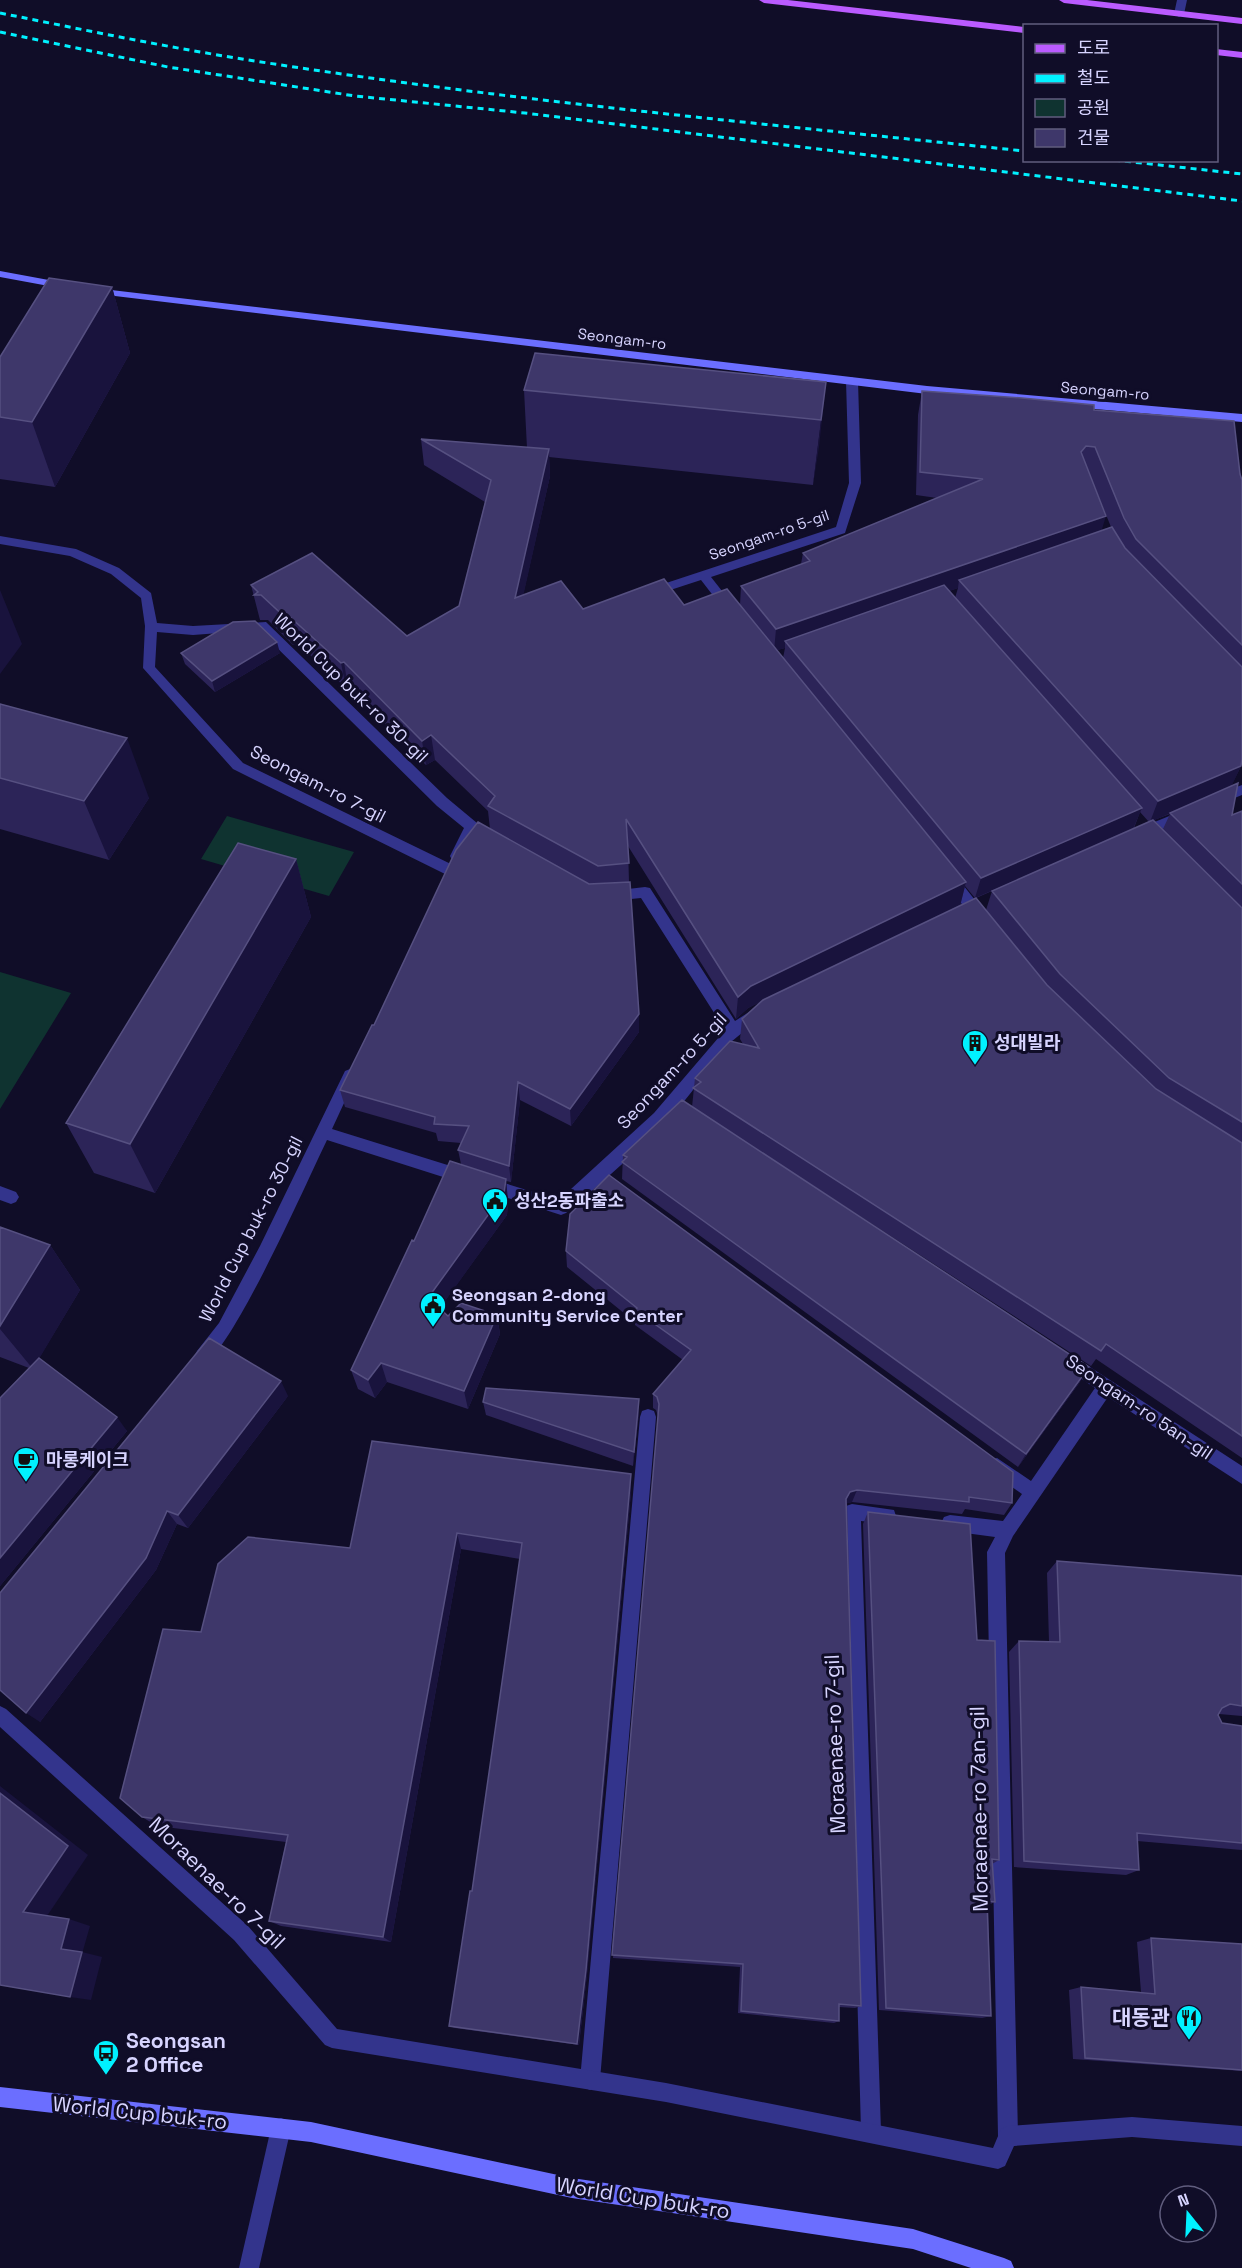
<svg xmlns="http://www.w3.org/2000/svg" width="1242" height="2268" font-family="'Space Grotesk','Noto Sans KR',sans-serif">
  <rect width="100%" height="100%" fill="#100d28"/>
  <path fill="#0f3330" d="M227 816 354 852 329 896 201 859Z
    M0 972 71 993 0 1109Z"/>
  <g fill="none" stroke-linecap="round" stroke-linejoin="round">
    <path fill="#33348c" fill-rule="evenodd" d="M852 377 858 381 861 483 845 533 711 577 733 605V611H725L701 580 652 596 648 595V589L836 527 849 483 846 381Z
      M951 875 956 876 986 914 988 918 986 922H976L946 884 944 880Z
      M0 1186 16 1192 19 1197 16 1202 11 1204 0 1200Z
      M1070 1354 1242 1466V1484L1108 1397 1013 1536 1005 1553 1018 2136 1015 2143 1008 2146 1001 2143 998 2136 987 1552 995 1537 950 1531 944 1529 941 1523 944 1517 950 1515 1003 1521 1022 1494 991 1472 989 1466 991 1460 997 1458 1031 1481 1095 1388 1064 1367 1062 1362 1064 1357Z
      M648 1409 654 1411 656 1417 600 2080 597 2087 590 2090 583 2087 580 2080 640 1417 642 1411Z
      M852 1504 894 1510 896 1516 894 1522 888 1524 861 1521 881 2131 878 2138 871 2141 864 2138 861 2131 844 1512 846 1506Z"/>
    <path fill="#33348c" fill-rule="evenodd" d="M1177 0H1187L1184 14 1179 17 1174 14Z
      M0 536 76 549 119 568 151 593 157 623 193 626 266 622 447 798 483 828 485 832 483 836H473L462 860H452L450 856 464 828 437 806 259 630 193 635 157 632 155 667 243 763 455 866 457 870 455 874H445L233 769 143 668 145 626 141 598 111 574 70 556 0 544Z
      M1242 785V795L1217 805 1212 804 1210 800 1212 796Z
      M1184 810 1191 815 1189 819 1140 839 1133 834 1135 830Z
      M645 887 650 888 735 1021 757 1007 762 1009 764 1013C760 1021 735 1037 727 1046 709 1066 696 1089 678 1108 644 1146 605 1180 566 1213L561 1215 483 1190 480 1185 483 1180 488 1178 559 1200 654 1113 725 1030 641 898 611 901 604 896 611 891Z
      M350 1069 355 1071 357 1075 332 1129 470 1172 473 1177 470 1182 465 1184 327 1140C309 1177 232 1352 203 1364L197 1361 195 1356 197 1351 219 1323 260 1246 345 1071Z
      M0 1706 6 1709 248 1926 337 2029 666 2083 993 2148 1001 2129 1008 2126 1132 2117 1242 2126V2146L1132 2137 1014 2146 1005 2166 998 2169 666 2102 332 2048 325 2045 234 1940 0 1727Z
      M281 2118 288 2121 291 2128 259 2268H239L271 2128 274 2121Z"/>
    <path fill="#6b6eff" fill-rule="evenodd" d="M0 271 65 283 70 286 65 289 0 277Z
      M94 288 927 386 1242 414V422L927 394 90 293V289Z
      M0 2087 311 2122 572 2178 913 2229 1004 2258 1011 2261 1014 2268H971L913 2249 572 2198 311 2142 0 2107Z"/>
    <path fill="#ba5bff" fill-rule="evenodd" d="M759 0H788L1024 27V33L764 3Z
      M1059 0H1087L1242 18V24L1064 3Z
      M1216 49 1242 52V58L1216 55Z"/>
    <path stroke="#00f1ff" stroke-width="3" stroke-dasharray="6 5" stroke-linecap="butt" d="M0 13C85 30 170 48 255 61 510 101 767 124 1024 151
      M0 32 168 67 355 96 525 113 1242 201
      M1114 160 1242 174"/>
  </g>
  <path fill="#2c2458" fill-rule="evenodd" d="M112 287 130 353 55 487 0 479V357Z
    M826 382 813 485 549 457 550 476 523 595 583 609 684 605H740L741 586 801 564 803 553 937 498 916 495 918 415 922 391 1094 410 1240 474 1242 480V759L1241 766 1231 786 1232 815 1242 811V1458L1096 1359 1091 1366 692 1107 695 1078 743 1044 740 1039 742 1019 762 1001 748 1008 736 1019 628 846 629 882 639 1014V1032L571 1126 520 1100 511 1182 506 1181 508 1201 507 1215 439 1309 448 1316 497 1315 500 1334 468 1409 387 1382 375 1398 358 1389 351 1370 414 1241 461 1164 458 1150 461 1143 438 1141 436 1133 345 1107 340 1090 374 1025 490 829 488 811 435 760 426 765 348 687 346 688 297 643 293 645 268 620H260L251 585 407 636 459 606 485 502 424 465 421 439 527 448 524 390ZM1092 480 1111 527 1102 530ZM958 588 955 598 949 591ZM785 648 783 658 777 650ZM1140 812 1149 822 1134 828ZM1170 814 1163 829 1154 820ZM965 886 975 898 960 906ZM992 891 986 910 976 898Z
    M181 653H280L215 692 185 664Z
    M0 704 149 798 109 860 0 829Z
    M296 859 311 917 155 1193 94 1173 66 1123Z
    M623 1155 1080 1382 1018 1467 622 1179Z
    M0 1227 50 1245 80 1290 39 1358 127 1431 0 1586V1398L29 1368 0 1357Z
    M566 1251 1012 1503 1004 1515 965 1509 962 1514 852 1502 847 1503 861 2006 855 2008 839 2007V2021L834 2023 738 2013 740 1967 613 1958 658 1416 656 1410 653 1408V1394L683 1360 635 1325V1322L567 1267Z
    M288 1396 188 1528 177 1524 156 1570 40 1722 0 1593Z
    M483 1402 639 1413 633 1466 486 1415Z
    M631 1492 587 1974 579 2045 455 2028 449 2026 472 1891 520 1559 461 1549 391 1942 281 1926 269 1921 286 1842 157 1826 142 1817 201 1632 350 1548Z
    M868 1512 977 1640 999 1860 992 1864 995 1902 988 1905 991 2016 982 2018 879 2010 863 1524Z
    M1057 1561 1242 1576V1716L1219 1714 1218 1715 1222 1723 1242 1726V1850L1137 1841 1139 1870 1126 1875 1014 1867 1009 1652 1019 1641 1049 1642 1047 1573Z
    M1151 1938 1242 1944V2071L1073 2059 1069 1990 1081 1987 1141 1992 1137 1942Z"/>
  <path fill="#19133d" d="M112 287 130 353 55 487 32 422Z
    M826 382 819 447 813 485 821 420Z
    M549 449 550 476 517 624 515 598Z
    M1106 516 1099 539 959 580 958 588 789 646 785 641V648L774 651 776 629Z
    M0 590 22 644 0 674Z
    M291 618 297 643 293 645 288 620Z
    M277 642 280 653 215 692 212 681Z
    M344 662 348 687 346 688 341 663Z
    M431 735 435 760 426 765 422 741Z
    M127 738 149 798 109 860 84 801Z
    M1241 766 1231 787 1150 822 1158 801Z
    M1142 808 1133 829 975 898 981 878Z
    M296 859 311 917 155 1193 130 1144Z
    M966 882 960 906 748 1008 736 1019 738 997 751 986Z
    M639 1014V1032L571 1126 570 1109Z
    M518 1082 520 1100 511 1182 509 1166Z
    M506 1179 508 1201 507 1215 433 1318 428 1298Z
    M50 1245 80 1290 33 1369 0 1329V1326Z
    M497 1315 500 1334 468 1409 464 1391Z
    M381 1363 387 1382 375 1398 368 1380Z
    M1089 1367 1080 1382 1018 1467 1026 1454Z
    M281 1381 288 1396 188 1528 178 1515Z
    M639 1399V1413L633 1466 634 1452Z
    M117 1417 127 1431 0 1586V1558Z
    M631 1474V1492L587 1974 579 2045 577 2044Z
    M857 1490 852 1502 845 1504 842 1511 850 1492Z
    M167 1511 177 1524 156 1570 40 1722 26 1713Z
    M457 1533 461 1549 391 1942 383 1937Z
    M0 1786 88 1855 45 1919 23 1912 0 1793Z
    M69 1919 90 1926 82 1954 61 1949Z
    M82 1952 102 1957 91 2000 70 1997Z"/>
  <path fill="#3e376a" stroke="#565081" stroke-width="1.5" d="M49 278 112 287 32 422 0 417V357Z
    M535 353 826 382 821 420 524 390Z
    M922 391 1022 398 1094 405V410L1234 421 1240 474 1242 480V645L1136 539 1124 518 1095 447 1086 446 1081 452 1106 516 776 629 741 586 810 561 803 553 983 479 920 472Z
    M421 439 549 449 515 598 561 581 583 609 664 579 684 605 727 589 966 882 751 986 738 997 626 819 629 863 598 866 488 806 495 796 431 735 422 741 344 662 341 663 291 618 288 620 261 595H254L258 592 251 585 312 553 407 636 459 606 491 480Z
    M1112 527 1125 548 1242 667V759L1241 766 1158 801 959 580Z
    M944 585 1142 808 981 878 785 641Z
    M255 621 277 642 212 681 181 653 233 622Z
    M0 704 127 738 84 801 0 778Z
    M1238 783 1232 815 1242 811V884L1170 813Z
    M1153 820 1242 908V1122L1169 1078 1060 974 992 891Z
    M478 822 589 884 630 882 639 1014 570 1109 518 1082 509 1166 458 1150 469 1126 434 1124 435 1117 340 1090 372 1025H374L456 850Z
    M238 843 296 859 130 1144 66 1123Z
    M976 898 1047 985 1156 1089 1242 1143V1436L1106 1344 1101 1351 693 1088 701 1082 695 1078 730 1041 759 1048 742 1019 763 1000Z
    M682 1100 1089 1367 1026 1454 622 1162 627 1157 623 1155Z
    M450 1161 506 1179 504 1193 428 1298 448 1316 461 1303 497 1315 464 1391 381 1363 368 1380 351 1370 412 1240 414 1241Z
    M609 1175 1013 1472 1012 1503 969 1497V1502L857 1490 850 1492 846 1499 861 2006 839 2004V2021L741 2011 743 1964 612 1955 659 1404 657 1397 653 1394 691 1350 635 1310 637 1308 566 1251 570 1214Z
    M0 1227 50 1245 0 1326Z
    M209 1338 281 1381 178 1515 167 1511 146 1558 26 1713 0 1690V1593Z
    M39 1358 117 1417 0 1558V1398Z
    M486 1388 639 1399 634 1452 483 1402Z
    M372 1441 631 1474 586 1970 577 2044 449 2026 470 1891H472L522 1543 457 1533 383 1937 269 1921 288 1835 142 1817 120 1798 163 1629 201 1632 218 1564 248 1537 350 1548Z
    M868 1512 970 1524 977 1640 995 1641 999 1860 992 1859 995 1902 987 1901 991 2016 886 2008Z
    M1057 1561 1242 1576V1706L1230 1704 1222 1708 1218 1715 1222 1723 1242 1726V1843L1137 1833 1139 1870 1024 1861 1019 1641 1060 1642Z
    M0 1793 68 1846 23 1912 69 1919 61 1949 82 1952 70 1997 0 1985Z
    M1151 1938 1242 1944V2070L1085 2058 1081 1987 1155 1994Z"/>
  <defs>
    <g id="building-pin" transform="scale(1.35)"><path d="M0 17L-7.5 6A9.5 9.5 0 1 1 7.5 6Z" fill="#00f1ff" stroke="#100d28"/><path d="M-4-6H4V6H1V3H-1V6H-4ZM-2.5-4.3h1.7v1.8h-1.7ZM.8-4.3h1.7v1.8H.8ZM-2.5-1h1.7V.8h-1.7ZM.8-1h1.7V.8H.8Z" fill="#111"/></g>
    <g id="civic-pin" transform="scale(1.35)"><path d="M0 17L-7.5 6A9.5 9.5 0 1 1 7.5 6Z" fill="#00f1ff" stroke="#100d28"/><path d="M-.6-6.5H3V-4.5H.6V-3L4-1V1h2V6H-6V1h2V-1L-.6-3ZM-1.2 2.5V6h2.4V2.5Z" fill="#111"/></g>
    <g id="cafe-pin" transform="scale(1.35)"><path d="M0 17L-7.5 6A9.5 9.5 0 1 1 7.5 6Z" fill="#00f1ff" stroke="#100d28"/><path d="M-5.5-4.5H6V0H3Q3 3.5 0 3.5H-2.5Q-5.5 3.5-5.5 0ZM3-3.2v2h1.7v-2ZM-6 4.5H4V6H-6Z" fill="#111"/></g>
    <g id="restaurant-pin" transform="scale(1.35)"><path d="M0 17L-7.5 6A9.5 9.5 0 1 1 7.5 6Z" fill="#00f1ff" stroke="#100d28"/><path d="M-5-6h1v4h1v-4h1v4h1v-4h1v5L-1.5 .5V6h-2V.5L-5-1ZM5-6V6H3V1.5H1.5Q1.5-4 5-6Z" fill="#111"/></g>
    <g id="bus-pin" transform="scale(1.35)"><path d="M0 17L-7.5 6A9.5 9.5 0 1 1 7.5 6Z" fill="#00f1ff" stroke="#100d28"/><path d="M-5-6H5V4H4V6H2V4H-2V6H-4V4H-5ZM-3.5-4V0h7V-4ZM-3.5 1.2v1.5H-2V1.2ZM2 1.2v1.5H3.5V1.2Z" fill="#111"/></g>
  </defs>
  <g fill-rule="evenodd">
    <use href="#building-pin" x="975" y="1043"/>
    <use href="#civic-pin" x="495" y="1201"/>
    <use href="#civic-pin" x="433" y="1305"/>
    <use href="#cafe-pin" x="26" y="1460"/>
    <use href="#restaurant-pin" x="1189" y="2018"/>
    <use href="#bus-pin" x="106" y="2053"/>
  </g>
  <g text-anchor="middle" stroke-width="6" stroke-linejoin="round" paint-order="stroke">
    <g font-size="15" fill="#d7d4ff" stroke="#100d28">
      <text transform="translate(622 339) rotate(7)" y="5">Seongam-ro</text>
      <text transform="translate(1105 391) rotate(5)" y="5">Seongam-ro</text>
      <text transform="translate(769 535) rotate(-19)" y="5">Seongam-ro 5-gil</text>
    </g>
    <g font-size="18" fill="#d7d4ff" stroke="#100d28">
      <text transform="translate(351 688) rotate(44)" y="6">World Cup buk-ro 30-gil</text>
      <text transform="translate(318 784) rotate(27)" y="6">Seongam-ro 7-gil</text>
      <text transform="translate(672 1071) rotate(-47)" y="6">Seongam-ro 5-gil</text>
      <text transform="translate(251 1229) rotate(-63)" y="6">World Cup buk-ro 30-gil</text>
      <text transform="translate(1139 1407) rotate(34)" y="6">Seongam-ro 5an-gil</text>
    </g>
    <g font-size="18" font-weight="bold" fill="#d7d4ff" stroke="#100d28" text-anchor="start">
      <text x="994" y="1049">성대빌라</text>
      <text x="514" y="1207">성산2동파출소</text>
      <text x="452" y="1301">Seongsan 2-dong<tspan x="452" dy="21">Community Service Center</tspan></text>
      <text x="46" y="1466">마롱케이크</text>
    </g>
    <g font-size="21" fill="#d7d4ff" stroke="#100d28">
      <text transform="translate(835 1744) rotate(-92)" y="7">Moraenae-ro 7-gil</text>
      <text transform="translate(979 1809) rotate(-91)" y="7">Moraenae-ro 7an-gil</text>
      <text transform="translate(217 1883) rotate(44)" y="7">Moraenae-ro 7-gil</text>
      <text transform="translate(140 2113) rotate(6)" y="7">World Cup buk-ro</text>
      <text transform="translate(643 2198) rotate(9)" y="7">World Cup buk-ro</text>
    </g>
    <g font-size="21" font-weight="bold" fill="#d7d4ff" stroke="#100d28" text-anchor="end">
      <text x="1170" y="2025">대동관</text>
      <text x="126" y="2048" text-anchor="start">Seongsan<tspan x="126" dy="24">2 Office</tspan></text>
    </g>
  </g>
  <rect x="1023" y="24" width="195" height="138" fill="#100d28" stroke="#605d7e" stroke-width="1.5"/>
  <rect x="1035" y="44" width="30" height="9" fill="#ba5bff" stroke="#605d7e" stroke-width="1.5"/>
  <text x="1077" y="54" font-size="18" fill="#d7d4ff">도로</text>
  <rect x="1035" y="74" width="30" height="9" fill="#00f1ff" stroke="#605d7e" stroke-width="1.5"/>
  <text x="1077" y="84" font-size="18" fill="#d7d4ff">철도</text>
  <rect x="1035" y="99" width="30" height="18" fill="#0f3330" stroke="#605d7e" stroke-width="1.5"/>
  <text x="1077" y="114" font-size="18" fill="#d7d4ff">공원</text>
  <rect x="1035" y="129" width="30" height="18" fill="#3e376a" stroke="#605d7e" stroke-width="1.5"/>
  <text x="1077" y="144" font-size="18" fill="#d7d4ff">건물</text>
  <g transform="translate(1188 2214) rotate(342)"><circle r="28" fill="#100d28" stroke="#605d7e" stroke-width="1.5"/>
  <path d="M0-4.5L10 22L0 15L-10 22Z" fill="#00f1ff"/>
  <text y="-9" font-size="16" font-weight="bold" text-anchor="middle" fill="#d7d4ff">N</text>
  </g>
</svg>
